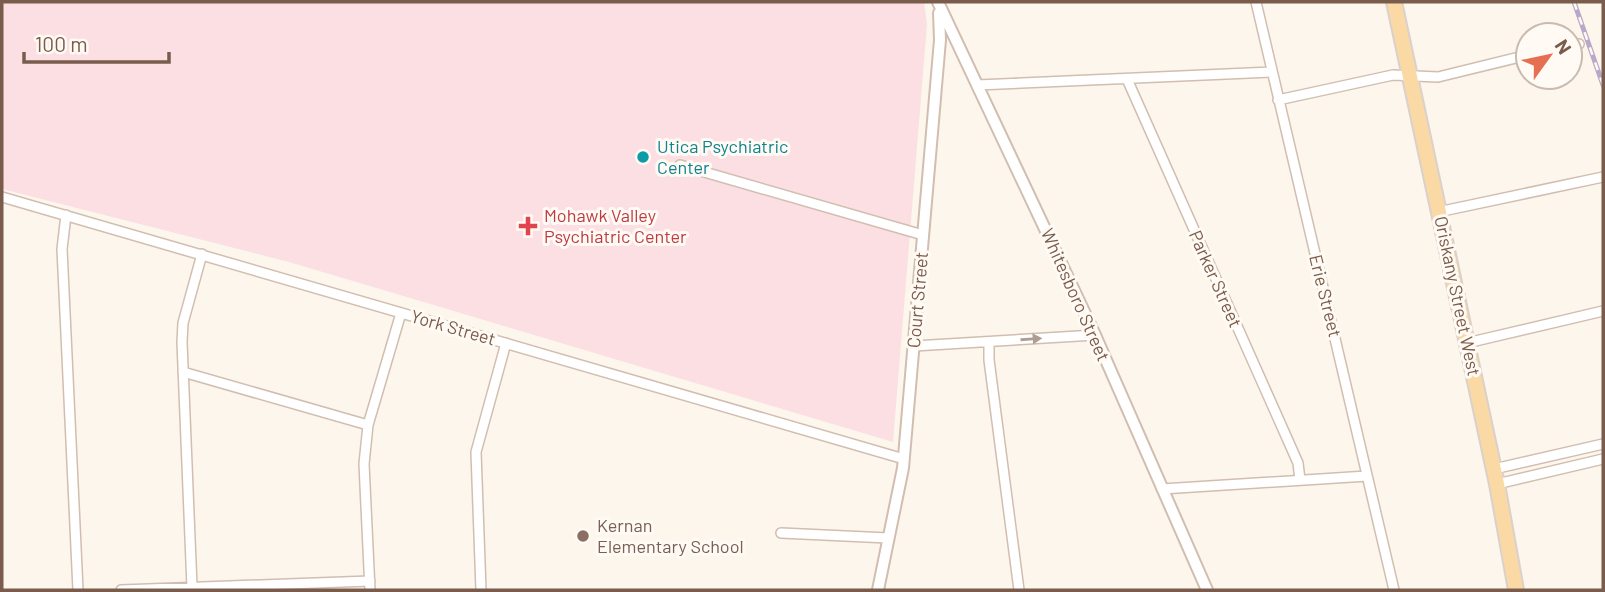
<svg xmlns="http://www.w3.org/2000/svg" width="1605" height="592" font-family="Barlow,sans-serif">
  <rect width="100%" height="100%" fill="#fdf6ec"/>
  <path fill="#fbdfe3" d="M2 2H924L927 24 893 442 289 262 2 189Z"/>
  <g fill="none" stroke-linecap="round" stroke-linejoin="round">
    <g stroke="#d1beb0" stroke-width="12">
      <path id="minor" d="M1256 2 1394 590
        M1570 46 1579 44
        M1127 79 1298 463 1300 480
        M977 85 1272 72
        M1278 100 1393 75 1438 77 1528 55
        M680 165 923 235
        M2 197 904 459
        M1438 212 1603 177
        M66 215 62 249 78 590
        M989 342V360L1019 590
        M1467 343 1603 311
        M914 346 1095 335
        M183 372 368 425
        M1494 469 1603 444
        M1497 484 1603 459
        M1162 489 1367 476
        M781 533 888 538
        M192 587 182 342 183 323 202 254
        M121 590 370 581
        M370 590 364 464 368 425 401 313
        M481 590 476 452 506 343"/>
    </g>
    <g stroke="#d1beb0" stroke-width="14">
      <path id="tertiary" d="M938 2 1095 335 1207 590
        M878 590 903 468 940 40 939 13"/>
    </g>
    <g stroke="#dad1cd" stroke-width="18">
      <path id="primary" d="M1394 2 1497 484 1516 590"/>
    </g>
    <use href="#minor" stroke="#fff" stroke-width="9"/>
    <use href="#tertiary" stroke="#fff" stroke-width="10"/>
    <use href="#primary" stroke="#fbd9a5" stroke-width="14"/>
    <g stroke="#b9a8c9" stroke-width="5">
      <path id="rail" d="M1574 2 1603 85"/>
    </g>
    <use href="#rail" stroke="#fffaf3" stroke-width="2.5" stroke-dasharray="8" stroke-linecap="butt"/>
  </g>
  <defs><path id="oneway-solid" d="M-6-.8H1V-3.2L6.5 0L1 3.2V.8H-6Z" transform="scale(1.75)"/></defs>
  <use fill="#af9d94" href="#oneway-solid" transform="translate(1031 339) rotate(-4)"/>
  <circle fill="#0f9aa8" stroke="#fffaf3" stroke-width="2.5" cx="643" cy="157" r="7"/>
  <path fill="#e0444e" stroke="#fffaf3" stroke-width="2.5" d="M524.5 215.5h7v7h7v7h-7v7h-7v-7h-7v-7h7z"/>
  <circle fill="#8d6e63" stroke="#fffaf3" stroke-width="2.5" cx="583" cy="536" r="7"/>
  <g text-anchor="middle" stroke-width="6" stroke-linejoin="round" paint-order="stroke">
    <g font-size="18" fill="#0d838f" stroke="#fffaf3" text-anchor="start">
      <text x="657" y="153">Utica Psychiatric<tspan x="657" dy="21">Center</tspan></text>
    </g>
    <g font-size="18" fill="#be3a42" stroke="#fffaf3" text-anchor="start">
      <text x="544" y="222">Mohawk Valley<tspan x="544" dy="21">Psychiatric Center</tspan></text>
    </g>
    <g font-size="18" fill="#7a5c4d" stroke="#fffaf3">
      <text transform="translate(1215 279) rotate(66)" y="6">Parker Street</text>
      <text transform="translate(1075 295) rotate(66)" y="6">Whitesboro Street</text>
      <text transform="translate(1325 296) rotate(76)" y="6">Erie Street</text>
      <text transform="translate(1457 296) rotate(78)" y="6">Oriskany Street West</text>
      <text transform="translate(918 300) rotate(-85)" y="6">Court Street</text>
      <text transform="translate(453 328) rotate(16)" y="6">York Street</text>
    </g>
    <g font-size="18" fill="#785e54" stroke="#fffaf3" text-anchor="start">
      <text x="597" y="532">Kernan<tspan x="597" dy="21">Elementary School</tspan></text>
    </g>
  </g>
  <rect width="1605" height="592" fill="none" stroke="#7a5c4d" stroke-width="7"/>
  <g transform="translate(1549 56) rotate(57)"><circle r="33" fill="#fffaf3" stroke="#cabbb1" stroke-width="2"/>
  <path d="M0-5L12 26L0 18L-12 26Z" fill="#e76f51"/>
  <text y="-10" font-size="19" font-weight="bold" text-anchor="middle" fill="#7a5c4d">N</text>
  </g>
  <path d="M24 52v10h145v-10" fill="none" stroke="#7a5c4d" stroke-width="3.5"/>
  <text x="35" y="52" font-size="21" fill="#7a5c4d" stroke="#fffaf3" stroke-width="5" paint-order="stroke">100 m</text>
</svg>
